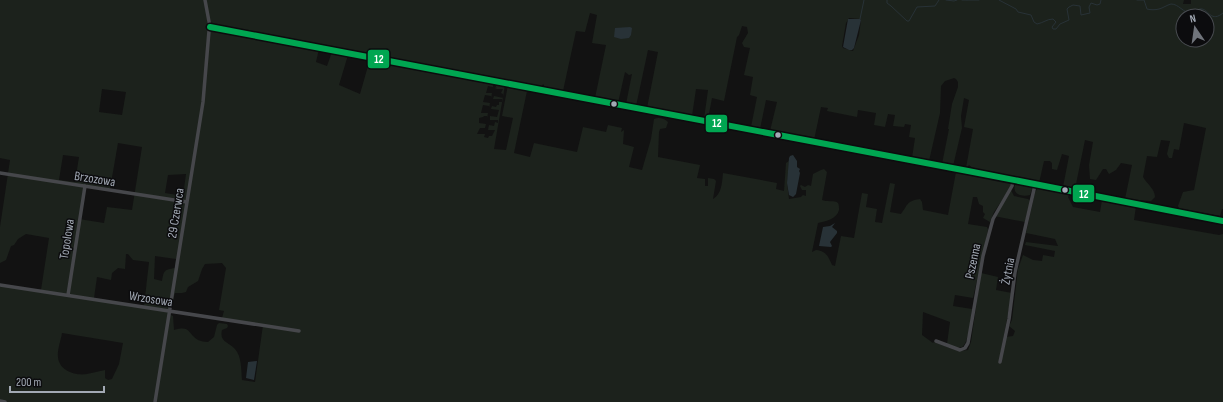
<svg xmlns="http://www.w3.org/2000/svg" width="1223" height="402" font-family="'Sofia Sans Condensed',sans-serif">
  <rect width="100%" height="100%" fill="#121212"/>
  <path fill="#1c221c" fill-rule="evenodd" d="M0 0H1184L1183 4H1191V0H1223V209H1222L1220 216 1182 209 1179 208 1178 206 1183 192 1194 190 1206 128 1184 123 1179 150 1174 149 1172 158H1169L1167 154 1170 141 1161 140 1157 157 1147 156 1143 177C1147 184 1155 189 1155 197L1151 201 1125 199 1132 165 1121 163 1116 170 1109 174 1106 169H1103L1096 180 1090 179 1089 165 1093 142 1085 140 1075 189 1063 187 1069 156 1062 154 1057 170 1052 169V163L1050 161H1044L1039 183C1034 182 1027 179 1021 178 1004 175 981 176 969 165L966 168 973 129 964 127 969 100 964 98 961 116 962 128 953 166 942 164 949 129H948L952 104 958 87V82L956 79 954 78 945 81 941 86 940 113 929 161 912 158 915 138 909 137 911 125 905 124 904 127 893 126 895 115 888 114 885 127 874 125 876 113 858 110 857 117 827 111 828 108 821 107 814 140 770 131 777 102 766 100 760 129 751 127 757 97 750 95 753 77 744 75 750 48 744 47 742 43 748 33 747 27 742 26 739 35 737 37 724 101 712 98 708 119H704L708 90 696 89 692 116 647 108 658 52 648 50 636 106 626 104 632 74 629 75 625 72 618 103 595 98 606 45 592 43 597 15 590 13 585 32 576 31 563 91 544 87V85L543 84 542 86 497 80 495 79 493 82V87L488 86 486 93H492L491 98V96L485 95 483 102 490 103 489 108V106L483 105 481 113H488L487 118V116H484L483 117 479 118V123L486 124 485 128H480L477 134H485L484 137 488 138 489 136H492L495 130H488L489 125 494 126 495 122 498 123V120H490V116L497 117 499 110 491 109 492 106 496 107 497 105H499V102H502V99H493L494 96 503 98V94L501 93 503 89H496L497 87 495 89 497 84 505 85 494 149 506 150 513 118 502 116 508 85 519 87 521 90 522 88H524V90L527 91 514 153 530 157 534 143 577 152 583 127 606 132 608 125 622 128 621 132 624 130 623 144 634 147 629 167 642 170 651 139 654 119C658 117 664 118 668 122L666 128 660 129 659 132 658 157 700 165 697 178 705 179V186H708V178L714 179 716 181 713 199C722 194 722 182 723 173L777 183 776 189 784 191 786 163 789 161 787 183 789 199 801 197 803 195 806 196V190H802L800 186 801 185 805 187 808 185 811 186 813 174 821 170 824 169 827 172 822 200C826 202 835 200 838 203 839 205 839 207 839 210 837 219 826 221 818 223L812 252 816 250C826 251 828 256 832 265L835 266 841 236 854 238 862 193 868 194 866 207 877 209 875 222 882 223 890 183 895 184 890 212 901 214C908 205 906 201 920 199L922 202 923 210 948 215 956 172 986 176V179H987L989 177 1007 180 1010 183 1011 187 994 212 990 222 983 218 985 214 983 212V206L979 204 977 197H973L968 224 987 227 988 230 973 298 955 295 953 306 972 309C971 317 969 343 962 347 957 349 951 346 947 344L950 322 923 312 922 335 933 343 934 342 958 351 968 350 971 342 981 273 998 277 996 290 1012 293 999 361 1005 337 1013 336 1015 331 1009 326 1012 320 1018 269 1023 255 1033 260 1042 261 1043 255 1054 257 1055 251 1025 245 1026 242 1058 246 1055 239 1026 233 1035 192 1038 188H1044L1069 195 1068 197 1073 207 1100 212 1102 200 1136 206 1134 220 1219 235 1223 234V402H0V286L41 290 49 238 26 234 18 239 14 245 11 246 6 260 0 263V227L10 160 0 158ZM1183 16H1207V40H1183ZM849 18 860 19 861 20 859 35 853 51 843 48 842 46 846 23ZM207 19 211 24 216 26 485 78V81L370 59 360 94 339 85 348 55 332 52 327 66 316 62 319 49 215 29 211 31 207 40ZM102 89 126 92 122 115 99 112ZM118 143 142 147 132 210 107 207 104 223 79 219 84 185 110 189ZM63 155 79 157 75 182 59 180ZM186 174 183 196 165 193 168 175ZM126 254H128L133 260 149 262 144 306 94 298 97 277 111 280 112 273 118 268 125 269ZM155 256 176 259 175 268C164 270 164 270 162 281L154 279ZM222 263 226 268 219 310 224 311 222 318 263 325 255 382 242 380C241 370 242 357 235 349 229 342 219 342 222 330L227 328 228 326 227 324 219 323 217 325 214 337 208 342C204 342 201 341 198 340 187 333 191 325 174 330L173 316 169 314 175 293H182L186 292 188 287 198 281 202 269 205 264ZM62 333 123 343 119 364 112 379 108 380 105 378V370C99 371 93 373 87 374 76 376 59 371 58 357 57 350 61 340 62 333Z
    M1019 183 1031 187 1032 189 1030 195C1023 197 1012 195 1015 185Z
    M1011 190 1014 196 1028 199 1030 201 1025 222 994 216Z"/>
  <path fill="#283237" d="M848 19H860L861 20 854 48 852 50H849L843 47Z
    M630 27 632 28 631 35 629 38 621 39 614 37 615 28Z
    M793 155 797 161V167L800 169 799 171 800 173 796 194 793 197 789 195 787 183 789 158 790 156Z
    M835 223 832 227 837 231V233L830 242 832 246 831 247 819 246 823 227 830 226Z
    M257 361 254 380 246 378 248 362Z"/>
  <g fill="none" stroke-linecap="round" stroke-linejoin="round">
    <path stroke="#283237" stroke-width="1" d="M887 0V3L891 6 907 21H909L917 7 935 6 939 0
      M946 0 954 1 957 0
      M962 0H967
      M967 0H979
      M999 0 1016 9 1018 12 1031 15 1034 22 1037 24C1043 23 1047 19 1053 19L1056 22 1052 27 1053 29H1056L1060 24 1069 20 1067 9 1069 7 1073 5 1080 6 1081 15 1090 13 1089 7 1091 3 1097 5 1100 4 1101 0
      M1137 0H1144L1147 9C1151 10 1155 10 1159 9 1163 8 1167 5 1171 4 1179 4 1183 13 1191 13 1195 13 1198 8 1202 9 1209 10 1211 23 1223 13
      M860 19 864 0"/>
    <path stroke="#46474b" stroke-width="3.5" d="M205 0 210 27
      M210 27 968 171 1223 221
      M0 173 187 202
      M0 285 299 331
      M68 295 85 186
      M936 341 960 350 965 348 968 343 983 256 993 219 1012 186 1013 180
      M1000 362 1009 319 1015 272 1035 185
      M0 401 5 402
      M155 402 203 102 209 31 210 27"/>
    <g stroke="#0c0c0e" stroke-width="9">
      <path id="bus-1" d="M210 27 968 171 1223 221"/>
    </g>
    <use href="#bus-1" stroke="#00a651" stroke-width="6"/>
  </g>
  <g fill="#a2a9b4" stroke="#0c0c0e" stroke-width="1.5">
    <circle cx="614" cy="104" r="3.5"/>
    <circle cx="778" cy="135" r="3.5"/>
    <circle cx="1065" cy="190" r="3.5"/>
  </g>
  <g text-anchor="middle" stroke-width="3" stroke-linejoin="round" paint-order="stroke">
    <g font-size="13" fill="#a2a9b4" stroke="#0c0c0e">
      <text transform="translate(95 178) rotate(9)" y="5">Brzozowa</text>
      <text transform="translate(175 213) rotate(-81)" y="5">29 Czerwca</text>
      <text transform="translate(66 239) rotate(-81)" y="5">Topolowa</text>
      <text transform="translate(972 261) rotate(-78)" y="5">Pszenna</text>
      <text transform="translate(1007 271) rotate(-79)" y="5">Żytnia</text>
      <text transform="translate(151 298) rotate(9)" y="5">Wrzosowa</text>
    </g>
  </g>
  <g stroke="#0c0c0e" stroke-width="1.5">
    <rect x="367" y="49" width="23" height="20" rx="4" fill="#00a651"/>
    <rect x="705" y="114" width="23" height="19" rx="4" fill="#00a651"/>
    <rect x="1072" y="184" width="23" height="19" rx="4" fill="#00a651"/>
  </g>
  <g font-size="11" text-anchor="middle" font-weight="bold" fill="#fff">
    <text x="379" y="63">12</text>
    <text x="717" y="127">12</text>
    <text x="1084" y="198">12</text>
  </g>
  <g transform="translate(1195 28) rotate(347)"><circle r="19" fill="#0c0c0e" stroke="#484b50"/>
  <path d="M0-3L7 15L0 10L-7 15Z" fill="#70747b"/>
  <text y="-6" font-size="11" font-weight="bold" text-anchor="middle" fill="#a2a9b4">N</text>
  </g>
  <path d="M10 386v6h94v-6" fill="none" stroke="#a2a9b4" stroke-width="2"/>
  <text x="16" y="386" font-size="12" fill="#a2a9b4" stroke="#0c0c0e" stroke-width="3" paint-order="stroke">200 m</text>
</svg>
